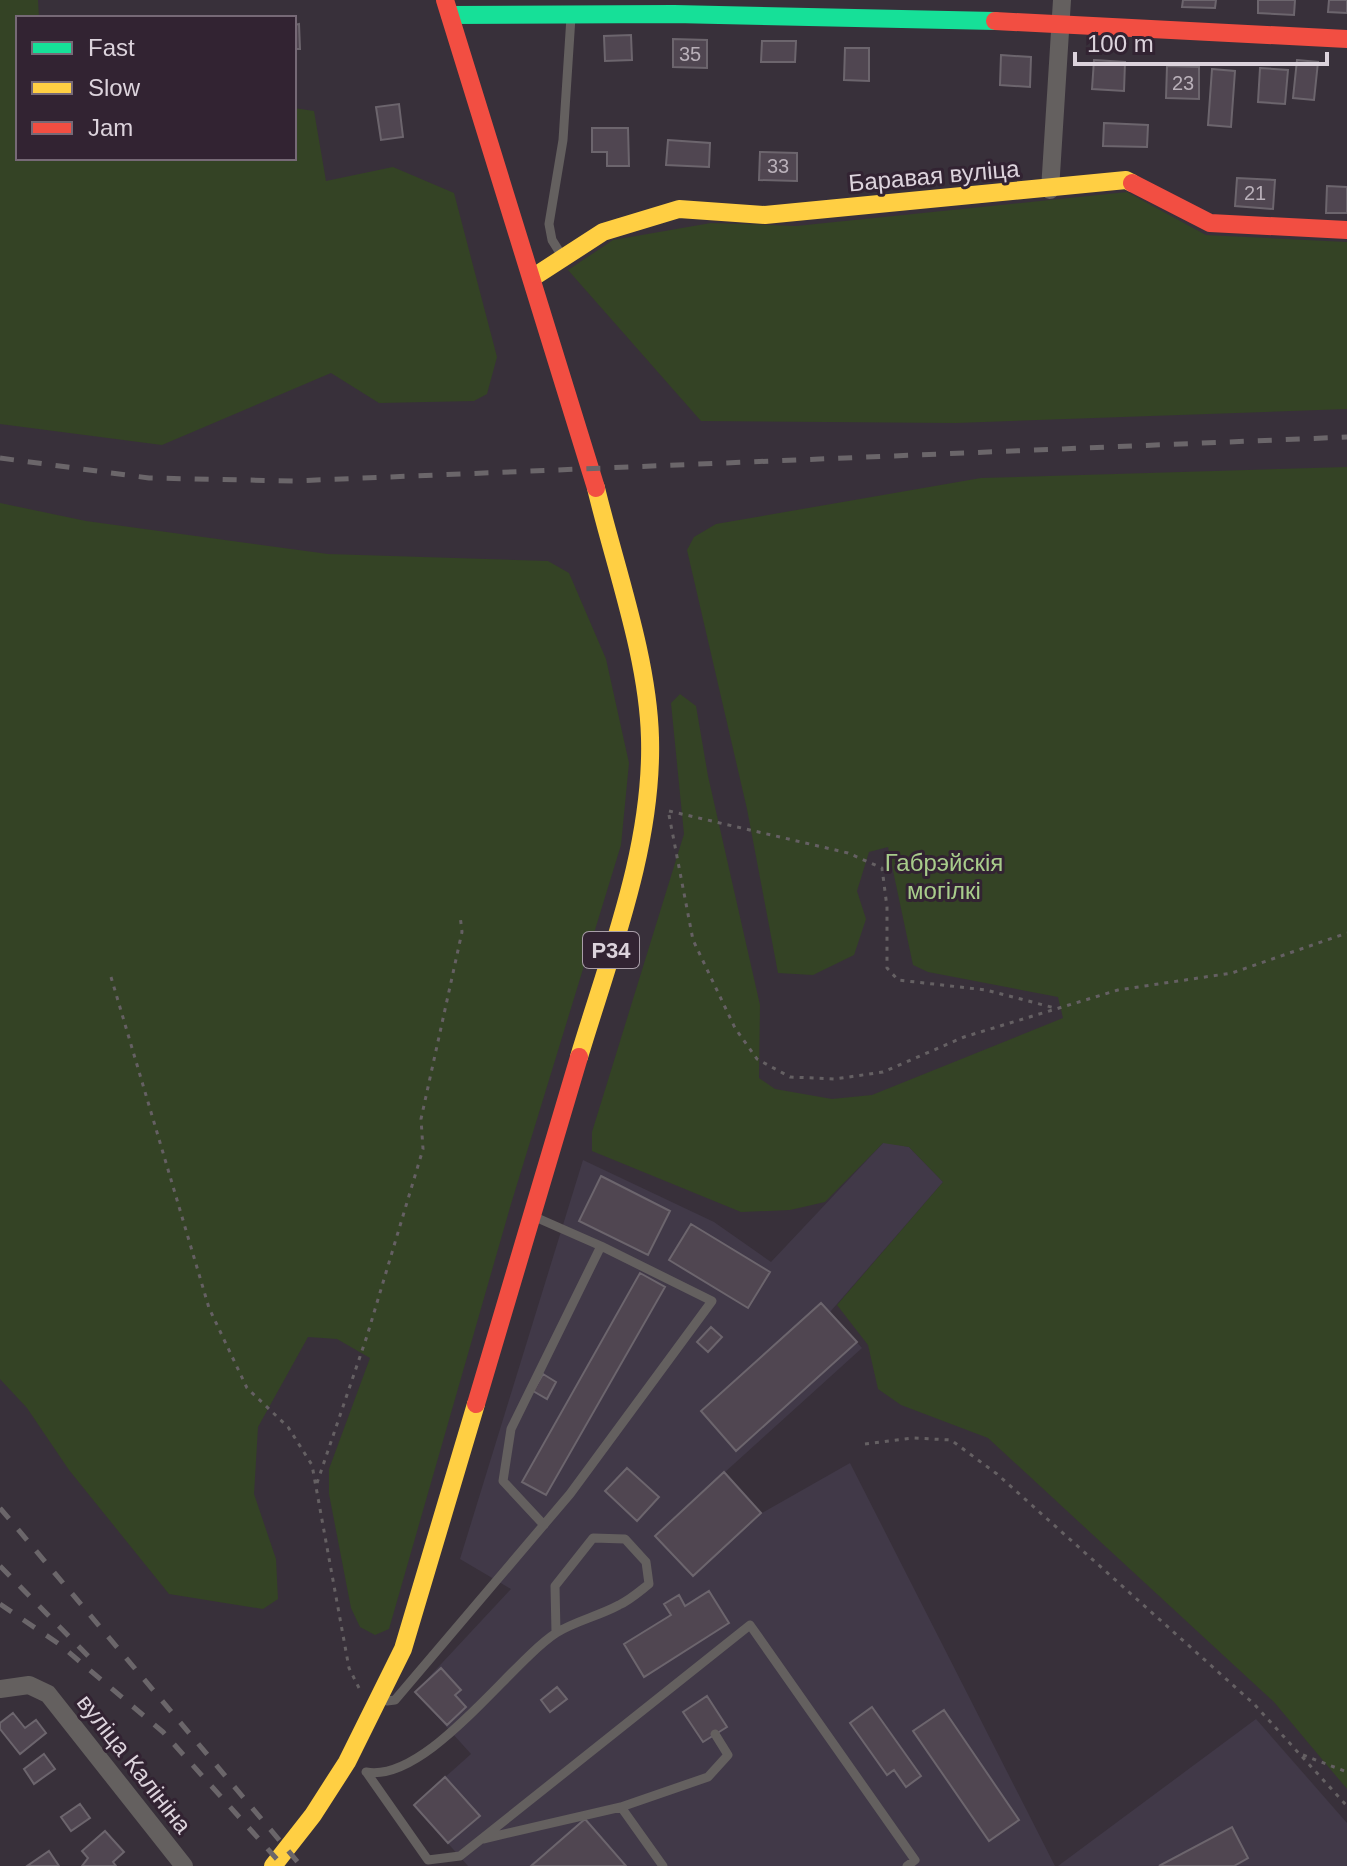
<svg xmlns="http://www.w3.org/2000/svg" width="1347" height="1866" font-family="Helvetica,sans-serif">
  <rect width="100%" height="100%" fill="#38303a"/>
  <path fill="#413948" d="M884 1142 909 1147 943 1182 830 1312 862 1348 724 1473 762 1513 850 1463 1055 1866H468L414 1805 471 1754 415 1692 511 1589 460 1559 583 1160 714 1222 771 1262Z
    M1256 1719 1347 1823V1866H1058Z"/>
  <path fill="#344325" d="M0 0H38L39 18H18V158H294V108L314 111 326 181 393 167 454 193 497 357 487 394 474 401 379 403 331 373 162 445 0 424Z
    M1127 192 1206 235 1347 242V409L956 423 701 421 568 270 613 240 711 223 796 226Z
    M1347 467V1789L1274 1702 988 1438 901 1405 878 1389 868 1345 837 1305 943 1182 909 1147 883 1143 825 1202 790 1210 741 1212 592 1151V1132L684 834 671 703 680 694 696 706 708 776 760 1005 759 1078 775 1089 832 1099 872 1095 1063 1018 1058 997 928 972 913 965 888 847 869 852 857 891 866 919 854 955 813 975 778 973 747 809 687 550 694 537 716 524 981 478Z
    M0 503 86 521 328 554 548 561 569 573 606 659 629 763 621 845 511 1204 389 1629 375 1635 360 1627 351 1608 329 1494V1469L370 1358 337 1339 308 1337 258 1427 254 1494 276 1559 278 1599 263 1609 169 1594 69 1470 27 1408 0 1379Z"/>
  <path fill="#504651" stroke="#6c656d" stroke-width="2" d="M1183 0H1216L1215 8 1182 7Z
    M1258 0H1295L1294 15 1258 13Z
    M1329 0H1347V13L1328 12Z
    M299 24 300 49H294V25Z
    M631 35 632 60 605 61 604 36Z
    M673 39 707 40V68L673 67Z
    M762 41H796L795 62H761Z
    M845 48H869V81L844 80Z
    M1001 55 1031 57 1030 87 1000 85Z
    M1094 60 1125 62 1124 91 1092 89Z
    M1297 60 1318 62 1314 100 1293 98Z
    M1167 66 1199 67V99L1166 98Z
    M1260 68 1288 70 1285 104 1258 102Z
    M1212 69 1235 71 1231 127 1208 125Z
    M399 104 403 137 381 140 376 107Z
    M1104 123 1148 125 1147 147 1103 146Z
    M592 128H628L629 166H607V152H592Z
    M668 140 710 143 709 167 666 165Z
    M760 152 797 153V181L759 180Z
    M1237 178 1275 180 1273 209 1235 206Z
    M1327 186 1347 187V213H1326Z
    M601 1176 670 1211 648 1255 579 1221Z
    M691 1224 770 1272 748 1308 669 1260Z
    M640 1273 665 1287 546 1495 522 1482Z
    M821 1303 857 1342 736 1451 701 1411Z
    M711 1327 722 1337 708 1352 697 1342Z
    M543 1374 556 1382 547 1399 533 1391Z
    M627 1468 659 1497 637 1521 605 1491Z
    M724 1472 761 1513 693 1576 655 1536Z
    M709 1591 729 1623 644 1677 624 1644 671 1615 664 1604 679 1595 685 1606Z
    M441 1668 461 1690 455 1695 466 1707 447 1725 415 1692Z
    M557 1687 567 1699 550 1712 541 1700Z
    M707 1696 727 1727 703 1742 683 1712Z
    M872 1707 921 1776 906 1787 894 1770 887 1775 850 1723Z
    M944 1710 1019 1820 989 1841 913 1731Z
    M13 1713 25 1728 36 1720 46 1733 20 1754 0 1729V1723Z
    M44 1754 55 1769 34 1784 24 1769Z
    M445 1777 480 1816 448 1843 414 1805Z
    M80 1804 90 1818 71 1831 61 1817Z
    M585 1819 626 1866H531Z
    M1232 1827 1248 1858 1234 1866H1159Z
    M105 1831 124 1852 113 1862 116 1866H82L88 1858 82 1851Z
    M49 1851 59 1866H27Z"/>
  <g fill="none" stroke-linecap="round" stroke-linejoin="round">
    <path stroke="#656063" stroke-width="3" stroke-dasharray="4 6" stroke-linecap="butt" d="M669 811 848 853 882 868 887 907V968L898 980 986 990 1055 1008
      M669 815 693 940 735 1028 757 1059 790 1077 835 1079 883 1072 964 1037 1118 990 1232 973 1347 933
      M111 977 209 1308 247 1388 288 1427 312 1465 349 1668 359 1688
      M865 1444 913 1438 951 1440 997 1474 1254 1704 1347 1806
      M317 1483 367 1336 423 1149 421 1119 462 932 460 915
      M1303 1755 1347 1772"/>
    <path stroke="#64605f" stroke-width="9" d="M562 256 552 240 549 224 563 140 571 17
      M535 1217 601 1246
      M387 1701 395 1700 570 1494 712 1301 601 1246 511 1429 503 1481 544 1525
      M366 1772C427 1783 509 1664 556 1633 575 1621 599 1616 619 1605 630 1600 640 1591 649 1584L646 1562 625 1539 593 1538 555 1586 556 1633
      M367 1773 428 1860 460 1856 750 1625 915 1860 907 1866
      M621 1807 708 1777 728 1755 715 1734
      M483 1839 621 1807 663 1866"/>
    <path stroke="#64605f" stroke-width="18" d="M1050 190 1062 0
      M0 1689 29 1685 48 1694 184 1866"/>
    <path stroke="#16e098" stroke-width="18" d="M450 15 674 14 995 21"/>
    <path stroke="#ffcf43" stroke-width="18" d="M532 278 603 232 679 209 765 215 1126 180 1132 183
      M579 1057C610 954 653 846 650 738 648 657 615 567 596 488
      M273 1866 313 1815 347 1762 403 1649 476 1404"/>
    <path stroke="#f24e42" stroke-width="18" d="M445 0 596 488
      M995 21 1347 39
      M1132 183 1210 223 1347 230
      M476 1404 579 1057"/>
    <path stroke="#6b666a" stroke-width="5" stroke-dasharray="14 14" stroke-linecap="butt" d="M0 458 149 478 293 481 1347 437
      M0 1508 301 1866
      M0 1566 90 1658
      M0 1604 59 1644 163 1732 283 1866"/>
  </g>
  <g text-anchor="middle" stroke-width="6" stroke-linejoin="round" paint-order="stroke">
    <g font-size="20" fill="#b9b0b9">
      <text x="690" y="61">35</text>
      <text x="1183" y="90">23</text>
      <text x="778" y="173">33</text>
      <text x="1255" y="200">21</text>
    </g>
    <rect fill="#322332" stroke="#a99ea9" stroke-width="2" x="583" y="932" width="56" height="36" rx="6"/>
    <g font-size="22" font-weight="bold" fill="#dcd3dc">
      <text x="611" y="958">Р34</text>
    </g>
    <g font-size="24" fill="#dcd3dc" stroke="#322332">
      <text transform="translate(934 176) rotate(-5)" y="8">Баравая вуліца</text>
      <text transform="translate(134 1764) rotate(52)" y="8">вуліца Калініна</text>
    </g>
    <g font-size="24" fill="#a8cd8b" stroke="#322332">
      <text x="944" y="871">Габрэйскія<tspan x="944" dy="28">могілкі</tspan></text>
    </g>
  </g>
  <rect x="16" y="16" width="280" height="144" fill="#322332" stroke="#766976" stroke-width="2"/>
  <rect x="32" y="42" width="40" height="12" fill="#16e098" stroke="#766976" stroke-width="2"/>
  <text x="88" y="56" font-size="24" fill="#dcd3dc">Fast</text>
  <rect x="32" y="82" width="40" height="12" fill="#ffcf43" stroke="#766976" stroke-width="2"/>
  <text x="88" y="96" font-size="24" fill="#dcd3dc">Slow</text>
  <rect x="32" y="122" width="40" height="12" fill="#f24e42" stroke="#766976" stroke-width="2"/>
  <text x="88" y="136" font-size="24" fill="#dcd3dc">Jam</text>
  <path d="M1075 52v12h252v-12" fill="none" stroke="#dcd3dc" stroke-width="4"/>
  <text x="1087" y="52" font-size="24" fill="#dcd3dc" stroke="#322332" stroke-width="6" paint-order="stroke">100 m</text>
</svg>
